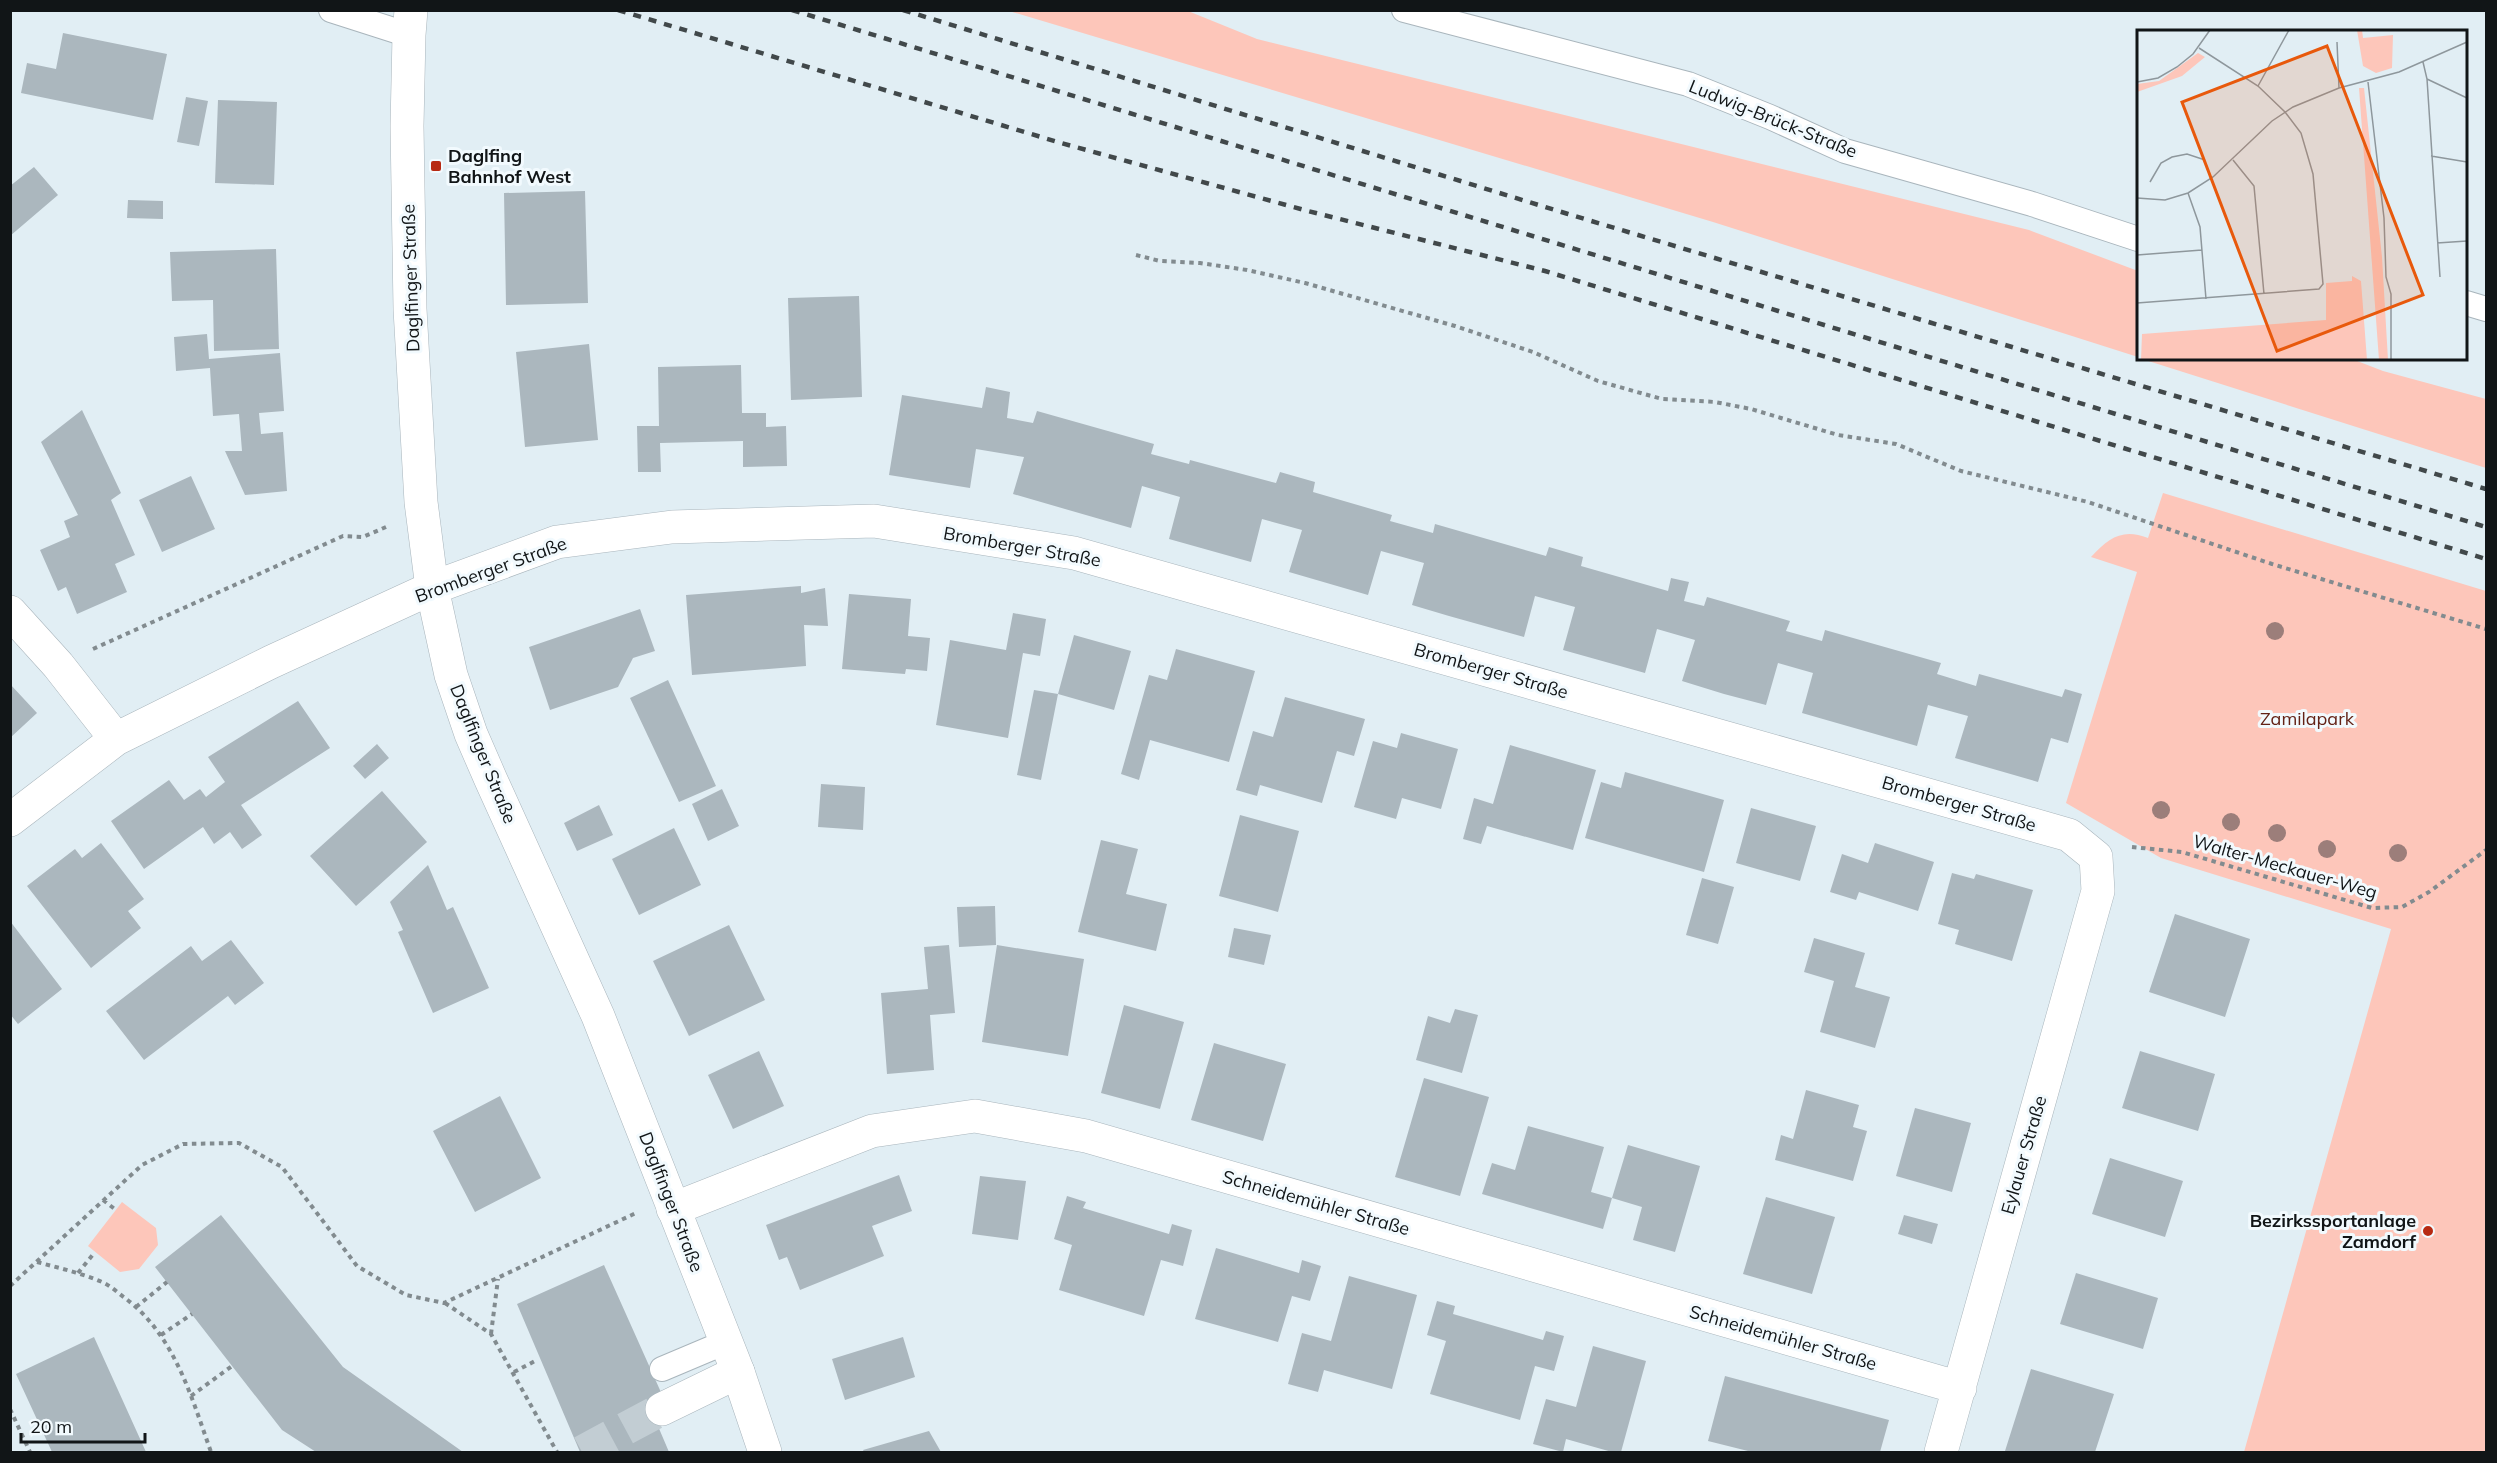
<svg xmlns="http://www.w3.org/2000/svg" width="2497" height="1463" font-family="Mulish,sans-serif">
  <rect width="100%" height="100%" fill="#e1eef4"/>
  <path fill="#fdc6ba" d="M1009 11H1188L1257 39 2029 230 2138 271V357L1713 222Z
    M2142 359H2352L2383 371 2486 399V468Z
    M2163 493 2486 591V1452H2244L2391 929 2161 858 2066 803 2137 572 2091 557C2109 538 2122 528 2148 538Z
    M122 1202 156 1228 158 1245 139 1269 120 1272 88 1246Z"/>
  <path fill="#abb7be" d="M63 33 167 54 153 120 21 93 27 63 56 69Z
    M186 97 208 101 199 146 177 142Z
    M218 100 277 102 274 185 215 183Z
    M34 167 58 195 10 236V186Z
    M585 191 588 303 506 305 504 193Z
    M128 200 163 201V219L127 218Z
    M276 249 279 349 214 351 213 300 172 301 170 252Z
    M859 296 862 397 791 400 788 298Z
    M207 334 209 359 280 353 284 411 259 413 261 434 283 432 287 491 245 495 225 451H242L239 414 213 416 210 368 176 371 174 337Z
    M589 344 598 440 525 447 516 352Z
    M741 365 742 413H766V427L786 426 787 466 743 467V441L660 443 661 472H638L637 426H659L658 367Z
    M986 387 1010 392 1007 418 1033 423 1037 411 1154 444 1151 454 1189 464 1190 460 1276 483 1280 472 1315 482 1313 492 1392 515 1390 521 1433 533 1435 524 1546 556 1549 547 1583 557 1581 566 1668 591 1671 578 1689 582 1684 601 1704 606 1707 597 1790 621 1786 631 1822 641 1825 630 1941 663 1937 674 1976 686 1979 674 2062 697 2065 689 2082 694 2068 743 2051 738 2038 782 1955 758 1968 716 1928 705 1917 746 1802 713 1813 673 1778 663 1766 705 1724 694 1682 681 1695 640 1657 629 1645 673 1563 650 1575 607 1535 596 1524 637 1449 616 1412 605 1424 563 1381 551 1368 595 1289 572 1302 530 1262 519 1251 562 1169 539 1180 497 1142 486 1131 528 1013 494 1024 457 976 449 970 488 889 475 902 395 982 408Z
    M82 410 121 493 111 500 135 555 115 564 127 592 77 614 66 587 58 591 40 550 70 537 64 521 78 515 41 442Z
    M191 476 215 529 162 552 139 500Z
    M801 586V593L825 588 828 626 804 625 806 666 692 675 686 595Z
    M849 594 911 599 908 636 930 638 927 671 906 669 905 674 842 669Z
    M640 609 655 651 633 658 618 687 550 710 529 647Z
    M1013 613 1046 619 1040 656 1023 653 1008 738 936 725 950 640 1006 650Z
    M1074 635 1131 651 1114 710 1058 694Z
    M1176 649 1255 671 1229 762 1150 740 1139 780 1121 774 1149 675 1167 680Z
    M668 680 716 786 679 802 630 698Z
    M10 684 37 713 10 738Z
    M1034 690 1058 694 1041 780 1017 775Z
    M1285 697 1365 719 1354 756 1337 751 1322 803 1260 785 1257 796 1236 790 1253 731 1273 737Z
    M298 701 330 748 241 805 262 835 242 849 230 832 214 844 203 827 144 869 111 821 169 780 184 800 200 789 206 797 225 782 208 757Z
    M1401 733 1458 749 1441 809 1402 798 1396 819 1354 807 1373 741 1397 748Z
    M377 744 389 758 365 779 353 766Z
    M1510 745 1596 770 1573 850 1487 826 1481 844 1463 839 1474 798 1493 804Z
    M1625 772 1724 800 1704 872 1585 838 1601 782 1621 788Z
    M821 784 865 787 863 830 818 827Z
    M722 789 739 826 708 841 692 804Z
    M382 791 427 842 356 906 310 856Z
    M599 805 613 835 577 851 564 823Z
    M1751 808 1816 826 1800 881 1736 863Z
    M1240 815 1299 831 1278 912 1219 896Z
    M674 828 701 885 639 915 612 859Z
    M1101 840 1138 849 1126 894 1167 904 1156 951 1078 932Z
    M101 843 144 899 128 911 141 928 91 968 27 886 75 849 82 858Z
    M1875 843 1934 862 1918 911 1859 892 1856 900 1830 892 1842 854 1868 863Z
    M428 865 447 910 453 907 489 988 433 1013 398 932 403 930 390 902Z
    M1952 873 1974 879 1976 874 2033 890 2012 961 1955 944 1959 930 1938 924Z
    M1702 878 1734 887 1718 944 1686 935Z
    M995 906 996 945 959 947 957 907Z
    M2175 914 2250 939 2225 1017 2149 992Z
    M10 921 62 989 18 1024 10 1014Z
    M729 925 765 1000 689 1036 653 961Z
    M1234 928 1271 935 1264 965 1228 957Z
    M1814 938 1865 953 1855 987 1890 997 1875 1048 1820 1032 1834 981 1804 972Z
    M231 940 264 983 235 1005 228 996 144 1060 106 1011 191 946 202 961Z
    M949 945 955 1013 930 1015 934 1070 887 1074 881 993 928 989 924 947Z
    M997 945 1084 959 1068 1056 982 1042Z
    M1124 1005 1184 1022 1160 1109 1101 1093Z
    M1455 1009 1478 1015 1462 1073 1416 1060 1428 1016 1450 1023Z
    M1214 1043 1286 1064 1263 1141 1191 1120Z
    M759 1051 784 1106 733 1129 708 1075Z
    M2140 1051 2215 1074 2198 1131 2122 1108Z
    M1424 1078 1489 1097 1460 1196 1395 1177Z
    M1806 1090 1859 1105 1853 1127 1867 1131 1853 1181 1775 1160 1781 1135 1793 1139Z
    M500 1096 541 1178 475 1212 433 1131Z
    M1915 1108 1971 1123 1952 1192 1896 1176Z
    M1528 1126 1604 1147 1591 1192 1612 1198 1603 1229 1482 1194 1492 1163 1515 1170Z
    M1628 1145 1700 1166 1675 1252 1633 1240 1642 1207 1612 1198Z
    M2110 1158 2183 1181 2165 1237 2092 1214Z
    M899 1175 912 1211 872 1226 884 1256 800 1290 787 1257 779 1260 766 1225Z
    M980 1176 1026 1181 1018 1240 972 1234Z
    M1067 1196 1086 1202 1083 1208 1169 1234 1172 1224 1192 1230 1183 1266 1161 1260 1144 1316 1059 1290 1072 1245 1054 1239Z
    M1766 1197 1835 1217 1812 1294 1743 1274Z
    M221 1215 343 1367 463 1452H316L282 1430 155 1267Z
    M1904 1215 1938 1224 1932 1244 1898 1234Z
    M1216 1248 1299 1273 1302 1260 1321 1266 1310 1301 1292 1296 1278 1342 1195 1319Z
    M604 1265 664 1399 649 1405 669 1452H580L517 1304Z
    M2076 1273 2158 1298 2143 1349 2060 1324Z
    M1349 1276 1417 1295 1392 1389 1324 1370 1318 1392 1288 1384 1302 1333 1331 1341Z
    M1437 1301 1455 1306 1453 1314 1543 1340 1546 1331 1564 1336 1554 1371 1535 1366 1520 1420 1430 1394 1446 1341 1427 1335Z
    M94 1337 146 1452H52L16 1374Z
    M903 1337 915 1377 845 1400 832 1359Z
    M1593 1346 1646 1361 1621 1452H1612L1566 1439 1563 1452 1533 1444 1546 1399 1576 1407Z
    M2031 1369 2114 1394 2095 1452 2005 1451Z
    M1725 1376 1889 1420 1880 1452H1752L1708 1441Z
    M929 1431 941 1452H864L863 1450Z"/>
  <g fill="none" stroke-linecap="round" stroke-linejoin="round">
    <path stroke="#c2cdd3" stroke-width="33" stroke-dasharray="33 16" stroke-linecap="butt" d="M582 1452 662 1409"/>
    <g stroke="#a9b5bc" stroke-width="26">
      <path id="service" d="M331 10 409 35
        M1404 10 1688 84 1770 117 1845 151 2032 204 2138 239
        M2466 303 2486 309
        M662 1369 726 1342"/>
    </g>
    <g stroke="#a9b5bc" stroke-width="34">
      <path id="minor" d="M10 612 58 665 116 739
        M10 820 116 739 271 662 432 588 557 542 672 527 874 521 1074 553 2069 835 2096 857 2098 891 1941 1452
        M673 1209 872 1131 975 1116 1086 1136 1960 1388
        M662 1409 738 1372"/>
    </g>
    <g stroke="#a9b5bc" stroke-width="34">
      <path id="tertiary" d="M411 10 409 35 407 126 410 309 421 502 432 588 451 675 471 734 491 780 598 1016 738 1372 765 1452"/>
    </g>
    <path stroke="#828b8f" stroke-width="4" stroke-dasharray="4.5 4.5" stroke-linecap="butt" d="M1136 255 1160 261 1200 263 1247 270 1305 283 1455 326 1533 352 1598 381 1662 399 1715 402 1751 409 1838 435 1896 444 1961 471 2088 502 2272 564 2486 629
      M93 649 343 536 363 537 386 527
      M2132 847 2182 852 2372 908 2402 907 2429 892 2486 850
      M103 1200 116 1210
      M37 1262C59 1268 81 1273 102 1282 111 1286 118 1293 125 1298 175 1336 191 1396 211 1452
      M78 1273 95 1252
      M10 1286 142 1165 183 1144 239 1143 282 1167 357 1266 406 1295 444 1303 636 1213
      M445 1303 491 1334 557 1452
      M136 1307 167 1282
      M491 1334 498 1279
      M161 1335 192 1314
      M514 1372 537 1360
      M191 1396 232 1366
      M10 1409 30 1452"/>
    <use href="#service" stroke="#fff" stroke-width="24"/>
    <use href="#minor" stroke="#fff" stroke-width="33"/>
    <use href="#tertiary" stroke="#fff" stroke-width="33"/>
    <path stroke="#41484a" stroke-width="4.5" stroke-dasharray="8 8" stroke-linecap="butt" d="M618 10 1061 143 1308 211 1545 271 2486 559
      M792 10 2486 527
      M903 10 1568 214 2486 489"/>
  </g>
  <g fill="#9c7e7a">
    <circle cx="2275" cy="631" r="9"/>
    <circle cx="2161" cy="810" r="9"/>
    <circle cx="2231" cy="822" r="9"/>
    <circle cx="2277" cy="833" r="9"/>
    <circle cx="2327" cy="849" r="9"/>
    <circle cx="2398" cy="853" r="9"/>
  </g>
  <g fill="#b72a13" stroke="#f2fafe" stroke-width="2">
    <rect x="430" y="160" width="12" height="12" rx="3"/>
    <circle cx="2428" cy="1231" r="6"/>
  </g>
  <g text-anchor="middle" stroke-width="6" stroke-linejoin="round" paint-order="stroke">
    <g font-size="18" fill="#111517" stroke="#f2fafe">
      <text transform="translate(1773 119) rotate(22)" y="6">Ludwig-Brück-Straße</text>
      <text transform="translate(411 278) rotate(-92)" y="6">Daglfinger Straße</text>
      <text transform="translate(1022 547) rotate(10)" y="6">Bromberger Straße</text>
      <text transform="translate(491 570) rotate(-20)" y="6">Bromberger Straße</text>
      <text transform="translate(1491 671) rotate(16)" y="6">Bromberger Straße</text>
      <text transform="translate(483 754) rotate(68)" y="6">Daglfinger Straße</text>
      <text transform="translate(1959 804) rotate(16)" y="6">Bromberger Straße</text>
      <text transform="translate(2285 867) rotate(16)" y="6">Walter-Meckauer-Weg</text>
      <text transform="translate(2024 1155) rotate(-74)" y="6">Eylauer Straße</text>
      <text transform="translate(671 1202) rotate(69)" y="6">Daglfinger Straße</text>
      <text transform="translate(1316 1203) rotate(16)" y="6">Schneidemühler Straße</text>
      <text transform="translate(1783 1338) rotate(16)" y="6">Schneidemühler Straße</text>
    </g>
    <g font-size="18" font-weight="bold" fill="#111517" stroke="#f2fafe" text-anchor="start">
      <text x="448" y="162">Daglfing<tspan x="448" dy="21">Bahnhof West</tspan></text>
      <text x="2416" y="1227" text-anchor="end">Bezirkssportanlage<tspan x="2416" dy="21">Zamdorf</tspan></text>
    </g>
    <g font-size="18" fill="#632216" stroke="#f2fafe">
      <text x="2307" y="725">Zamilapark</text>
    </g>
  </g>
  <g transform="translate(2137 30)">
    <rect width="330" height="330" fill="#e1eef4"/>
    <path d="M220 0H225L226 8 256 5 255 38 239 43 226 36ZM61 23 68 27 45 46 0 62V54L22 51ZM222 58H227L245 227 251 330H242ZM215 246 224 251 230 330H4L5 304 189 290V253L215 251Z" fill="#fdc6ba"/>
    <path fill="none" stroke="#8e979c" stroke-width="1.5" d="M200 12 202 58M286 32 290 49 303 247M290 49 330 68M0 52 21 48 40 37 56 24 73 0M231 52 247 188 249 247 254 264V330M121 56 152 0M294 126 330 132M96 130 117 156 127 264M13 152 24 133 35 127 50 124 68 130M51 163 63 197 69 269M0 168 28 170 51 163 76 147 135 91 156 77 202 58 262 42 330 12M300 213 330 211M0 225 65 220M0 273 182 259 186 254 176 144 164 103 148 82 121 56 62 18"/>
    <path fill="#e8590c" fill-opacity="0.15" stroke="#e8590c" stroke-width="3" d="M190 16 286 265 140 321 45 72Z"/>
    <rect width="330" height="330" fill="none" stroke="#111517" stroke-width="3"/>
  </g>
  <rect width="2497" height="1463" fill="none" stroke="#111517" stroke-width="24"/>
  <path d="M21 1433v9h124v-9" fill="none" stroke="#111517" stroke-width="3"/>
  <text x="30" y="1433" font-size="18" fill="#111517" stroke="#f2fafe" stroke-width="4.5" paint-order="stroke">20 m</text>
</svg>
